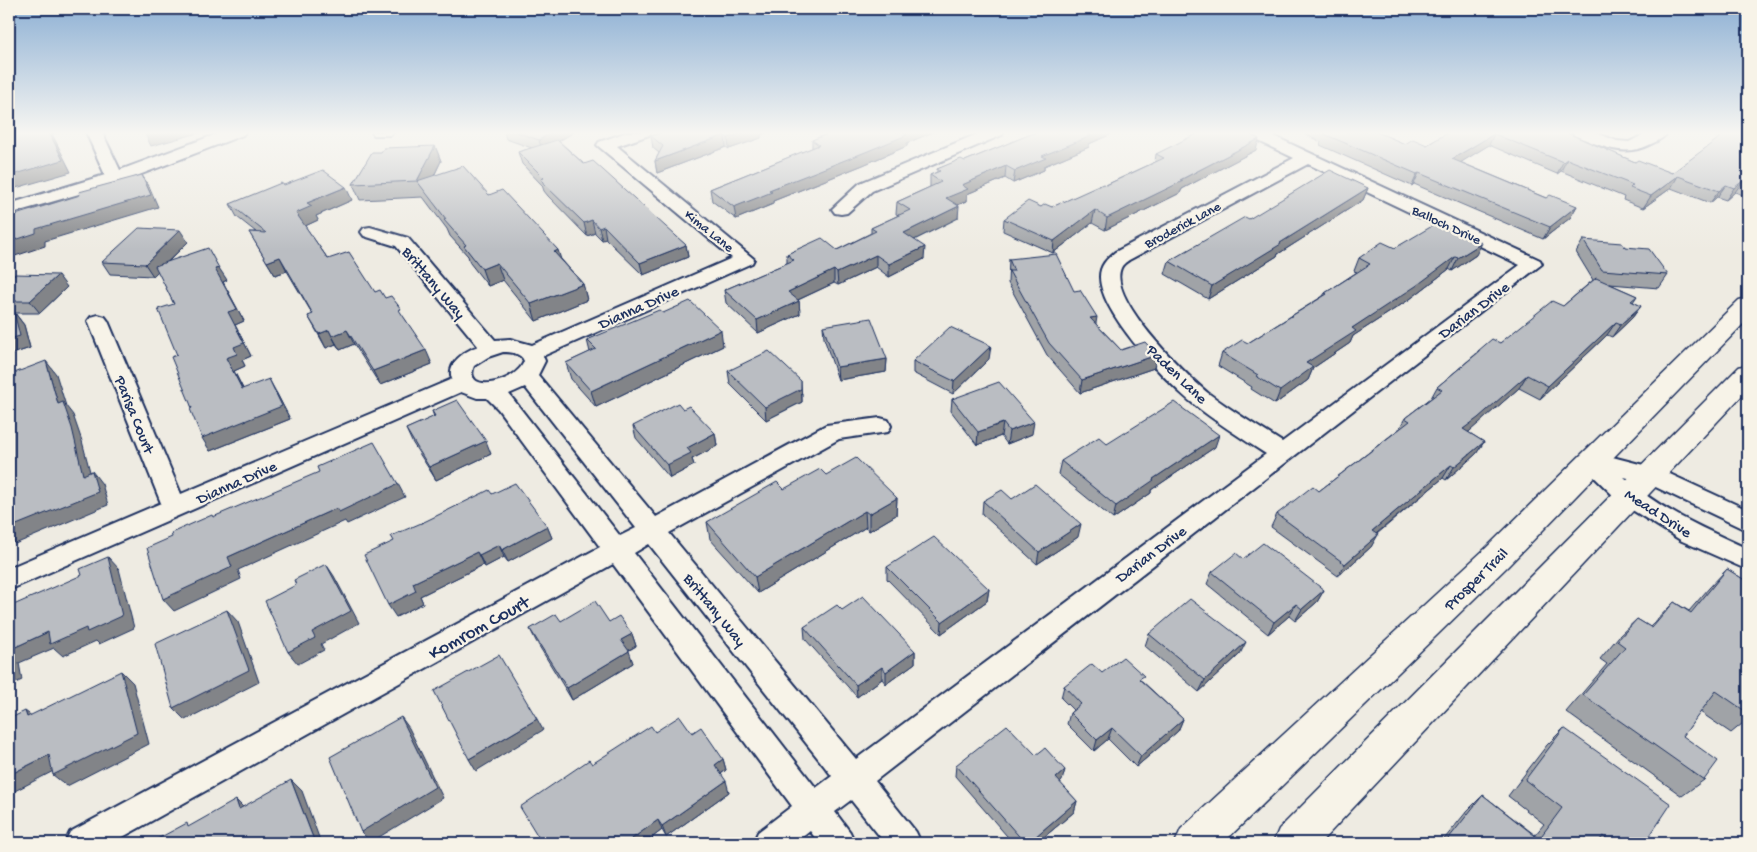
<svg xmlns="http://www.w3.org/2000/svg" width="1757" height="852" font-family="'Gochi Hand',sans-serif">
  <rect width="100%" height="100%" fill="#eeebe2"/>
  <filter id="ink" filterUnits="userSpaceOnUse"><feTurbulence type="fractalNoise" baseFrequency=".02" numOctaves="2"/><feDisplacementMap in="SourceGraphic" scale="10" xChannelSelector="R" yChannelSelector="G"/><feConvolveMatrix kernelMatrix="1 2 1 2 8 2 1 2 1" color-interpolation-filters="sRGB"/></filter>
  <g filter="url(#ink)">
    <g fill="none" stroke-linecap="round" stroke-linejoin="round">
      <g stroke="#1b2f5e" stroke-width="4">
        <path id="minor" d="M86 132H102L120 170 222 132H245L243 135 121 182 9 214V204L105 175Z
          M372 132H393L391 135H374Z
          M627 132H651L649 135 617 146 754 259 752 263 543 356 545 361 538 375 656 517 826 425 880 418 888 420 891 426 888 432 839 439 669 533 856 759 1266 454C1240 437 1214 421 1191 402 1164 379 1100 313 1100 277 1100 265 1107 259 1115 252L1294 158 1246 135 1244 132H1265L1540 260 1542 264 875 781 916 832 921 843H885L851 800 835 812 850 832 855 843H819L810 831 795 843H753L758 832 792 806 613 564 112 843H65L70 832 600 547 498 409 487 398H477L461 392 9 590V568L161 503 88 321 91 317 98 315 105 317 108 321 181 494 452 379C446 363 465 351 478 346L396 246 364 236 361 232 364 228 370 227 408 238 495 340 510 339 532 345 732 258 597 145 599 142ZM1308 164 1520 265 1282 442C1257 426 1232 411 1208 393 1186 375 1107 299 1121 268 1122 265 1126 262 1129 260ZM503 352C511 352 521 353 524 361 517 383 462 395 474 366L488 357ZM525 387 636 528 620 536 509 394ZM649 544 832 776 816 788 634 553Z
          M982 132H1004L1002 135 872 191 847 213 841 214 835 213 832 209 860 183Z
          M1572 132H1594L1617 141 1629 142 1649 132H1668C1664 138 1656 142 1649 145 1623 158 1599 145 1574 135Z
          M1593 452 1659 469 1748 510V531L1645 482 1624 477C1659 510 1705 529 1748 549V570L1682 541 1621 503 1584 467 1580 461 1584 455Z"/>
      </g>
      <g stroke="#1b2f5e" stroke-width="3">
        <path id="secondary" d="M1748 298V319L1508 566 1223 843H1175L1181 829 1486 548 1739 300Z
          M1748 364V389L1320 843H1273L1279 829 1739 367Z"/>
      </g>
      <use href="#minor" fill="#f7f3e8" fill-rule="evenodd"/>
      <use href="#secondary" fill="#f7f3e8" fill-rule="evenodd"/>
    </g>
    <path fill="#a0a3a7" stroke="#1b2f5e" d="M504 132H574L559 141 584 164 686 245 688 257 643 275 606 239 602 240 595 233 587 236 548 196 544 191 542 185 522 164 518 152 532 148 506 139Z
      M663 132H767L761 135V138L729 149 726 147 657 173 655 161 659 153 653 148 651 136Z
      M833 132H933L907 143V146L863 165 773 201V204L736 219 712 201 710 189 812 148V140Z
      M1036 132H1116L1089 144V147L1044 166V170L1013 183 1005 178 967 194V201L957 205 958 218 914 240 924 259 889 277 876 267 838 285 834 283 798 300 799 301 800 314 758 333 726 303 724 290 787 263V254L837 250 871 233V228L899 215 896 214 897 202 930 187V175L937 172V169L965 161Z
      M1300 132H1377L1405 144 1427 145 1449 132H1565L1635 162 1672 173 1748 132V197L1735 192 1726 200 1717 197 1710 203 1671 188 1643 208 1623 200 1624 197 1561 171 1557 174 1489 145 1460 162 1546 198 1577 206 1570 218 1543 239 1414 184 1412 186 1320 145 1321 142Z
      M435 146 441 161 434 176 489 195 561 259 583 284 587 300 536 321 503 280 488 286 470 263 468 256 450 236 447 229 423 197 360 200 353 184Z
      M1256 150 1182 189 1180 193 1105 230 1092 223 1053 253 1003 231 1004 219 1041 207H1052L1106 185 1155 162 1156 154Z
      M1368 188 1363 200 1278 254 1277 256 1208 299 1165 274 1169 261 1249 219Z
      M352 200 316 216 318 220 305 226 328 259 375 292 385 298 405 319 432 364 380 385 354 344 340 350 336 344 326 348 308 316 313 315 287 271 275 275 249 232H256L237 217 230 204Z
      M1583 240 1625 247 1668 275 1659 288 1610 284 1637 296 1633 302 1641 306 1632 318 1612 337 1607 335 1540 399 1519 388 1468 432 1484 442 1476 454 1446 480 1443 478 1377 534 1371 547 1338 576 1271 527 1277 514 1319 491 1399 429 1405 418 1431 398 1437 387 1476 354 1478 351 1500 343 1563 306 1593 280 1576 252Z
      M188 242 168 262 227 280 223 282 244 321 235 325 251 356 242 360 245 366 234 371 243 389 276 392 290 419 210 451 192 408 177 355 174 304 158 271 153 276 110 274 102 262Z
      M1395 248 1476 255 1452 271 1449 269 1410 299 1353 336 1350 343 1313 368 1308 380 1275 404 1251 389 1252 387 1218 366 1222 353 1248 343 1323 296 1325 293 1357 272 1354 271 1359 258Z
      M1009 259 1074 291 1096 324 1121 350 1157 355 1154 368 1080 393 1047 355 1008 283Z
      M9 279 67 287 40 313H15L24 325 30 348 9 355V314L11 313H9Z
      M663 313 723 346 596 407 571 379 566 363 590 352 587 340Z
      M823 326 887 359 886 372 838 380 824 338Z
      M989 359 953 394 913 373V361Z
      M728 371 802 393V402L766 420 730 384Z
      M952 399 1032 434 1007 444 1001 436 977 445 951 411Z
      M432 411 491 454 436 480 412 442 406 429 434 417Z
      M633 426 715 433 717 446 692 459 694 465 670 478 636 438Z
      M1107 444 1215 447 1151 490V493L1113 519 1058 474 1061 461Z
      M826 475 897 498 896 515 869 531 866 527 758 593 710 539 707 522Z
      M492 494 547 526 552 538 508 562 504 557 485 567 483 565 420 596 423 603 396 617Z
      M1012 499 1078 537 1037 564 982 514 983 501Z
      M1243 559 1324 590 1317 602 1295 621 1289 616 1268 634 1207 584 1212 572Z
      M887 567 989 589 987 601 941 634 887 579Z
      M1727 569 1748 582V719L1731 733 1700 712 1683 736 1704 780 1682 796 1566 712 1607 664 1600 659 1619 636 1637 619 1650 627 1674 602 1689 611 1709 588Z
      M842 610 915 651V663L886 684 882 679 857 697 805 639 804 627Z
      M561 621 609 622 632 634 636 646 628 651 633 663 572 700 536 641 530 629Z
      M1149 634 1240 654 1199 692 1145 646Z
      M1102 673 1142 681 1183 719 1178 731 1136 767 1108 739 1094 751 1067 724 1070 713 1073 710 1061 698 1064 686Z
      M1564 728 1645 843H1441L1467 811 1483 795 1535 835 1544 824 1508 796 1547 745Z
      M655 732 692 733 723 759 726 770 721 774 729 792 666 837 662 830 645 843H542L592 764Z
      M1036 755 1062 781 1060 783 1077 801 1074 812 1037 843H1013L955 776 956 765Z"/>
    <path fill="#828488" stroke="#1b2f5e" d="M49 132H56V133L52 134 71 172 9 190V176Z
      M153 132H202L151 146 145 134Z
      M552 132H574L542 151 539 140Z
      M744 132H767L761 135V138L729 149 728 138Z
      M904 132H933L907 143V146L863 165 773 201V204L736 219 734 207 769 190Z
      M1092 132H1116L1089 144V147L1044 166V170L1013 183 1015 171 1042 156Z
      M1494 134 1489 145 1447 171 1452 159Z
      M725 135 726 147 657 173 655 161Z
      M1259 139 1256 150 1182 189 1180 193 1105 230 1107 218Z
      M435 146 441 161 426 192 417 181Z
      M1567 159 1561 171 1557 174 1563 162Z
      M1006 166 1005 178 967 194V201L946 210V198L962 185Z
      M1419 173 1414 184 1412 186 1417 174Z
      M142 175 149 186 158 207 45 241V246L9 258V242Z
      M1678 176 1671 188 1643 208 1651 196Z
      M1744 180 1735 192 1726 200 1734 188Z
      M1726 185 1717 197 1710 203 1719 191Z
      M346 187 352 200 316 216 318 220 303 227 296 213 307 203Z
      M1368 188 1363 200 1278 254 1277 256 1208 299 1212 286 1280 243Z
      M959 206 958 218 904 245V233Z
      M1577 206 1570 218 1543 239 1550 227Z
      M1095 210 1092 223 1053 253 1054 241Z
      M592 220 595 233 587 236 584 223Z
      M604 226 606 239 602 240 599 228Z
      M180 230 188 242 153 276 145 264Z
      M1482 243 1476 255 1452 271 1458 258Z
      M686 245 688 257 643 275 640 263Z
      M925 247 924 259 889 277V264Z
      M558 250 563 266 554 252Z
      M876 255V267L838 285 837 273Z
      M280 257 287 271 275 275 267 262Z
      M1455 257 1449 269 1410 299 1353 336 1350 343 1313 368 1308 380 1275 404 1280 391 1306 363 1352 328Z
      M497 263 503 280 488 286 482 269Z
      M219 268 227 280 223 282 244 321 235 325 251 356 242 360 245 366 234 371 250 402 242 389 226 358 234 347 228 312 215 269Z
      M834 270V283L789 304 788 292Z
      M58 275 67 287 40 313 30 301Z
      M583 284 587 300 536 321 531 304Z
      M799 301 800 314 758 333 757 320Z
      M1641 306 1632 318 1612 337 1621 324Z
      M14 312 24 325 30 348 9 355V339Z
      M1097 317 1095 329 1090 318Z
      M1616 322 1607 335 1540 399 1548 386Z
      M329 330 336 344 326 348 319 334Z
      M347 330 354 344 340 350 332 336Z
      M721 330 723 346 596 407 591 391Z
      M991 346 989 359 953 394 954 381Z
      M426 350 432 364 380 385 373 371Z
      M1157 355 1154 368 1080 393 1082 380Z
      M887 359 886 372 838 380 837 367Z
      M46 361 56 374 66 406 73 415 82 441 94 487 83 475 58 404Z
      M1527 375 1519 388 1470 431 1455 442 1463 429Z
      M269 379 276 392 290 419 210 451 202 438Z
      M801 381 802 402 766 420 765 407Z
      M1034 422 1032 434 1007 444 1009 431Z
      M1003 423 1001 436 977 445 978 432Z
      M715 433 717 446 692 459 694 465 670 478 667 465 687 448Z
      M1219 435 1215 447 1151 490V493L1113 519 1116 506 1153 479Z
      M486 441 491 454 436 480 429 467Z
      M1484 442 1476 454 1446 480 1454 467Z
      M1451 465 1443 478 1365 543 1372 531Z
      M92 471 102 484 108 505 15 544 9 538V528Z
      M398 484 405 497 347 524 345 521 238 570 241 579 174 611 163 599 228 557 337 508Z
      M897 498 896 515 869 531V514Z
      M865 511 866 527 758 593 755 577Z
      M1081 524 1078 537 1037 564 1039 552Z
      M547 526 552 538 508 562 502 550Z
      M1378 535 1371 547 1338 576 1345 564Z
      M499 545 504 557 485 567 479 555Z
      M477 552 483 565 420 596 423 603 396 617 388 605 413 583Z
      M108 557 119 569 134 628 99 644 96 641 63 656 54 648 19 663 22 680 9 686V650L48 632Z
      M326 564 334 576 359 623 321 644 324 650 298 664 288 652 312 632Z
      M989 589 987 601 941 634 942 622Z
      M1324 590 1317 602 1295 621 1302 609Z
      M1296 604 1289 616 1268 634 1274 622Z
      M227 610 238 622 259 682 185 720 173 708Z
      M632 634 636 646 625 652 621 640Z
      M1246 642 1240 654 1199 692 1205 680Z
      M629 651 633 663 572 700 567 688Z
      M915 651V663L886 684V672Z
      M882 667V679L857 697 856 685Z
      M121 671 133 683 149 744 67 786 53 775Z
      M25 711 40 722 27 717Z
      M401 717 409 728 443 798 371 842 361 832Z
      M537 719 543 730 476 771 469 759Z
      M1183 719 1178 731 1136 767 1141 756Z
      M1112 728 1108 739 1094 751 1097 740Z
      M49 755 63 766 9 794V775Z
      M723 759 726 770 718 776 715 765Z
      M1065 770 1062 781 1053 789 1056 778Z
      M291 780 302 791 321 843H315Z
      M726 781 729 792 666 837 662 826Z
      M236 800 247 811 239 809Z
      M1077 801 1074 812 1037 843H1028Z
      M658 820 662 830 645 843H626Z"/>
    <path fill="#babdc2" stroke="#1b2f5e" d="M9 132H49L63 160 9 176Z
      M143 132H153L145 134Z
      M516 132H552L539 140Z
      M663 132H744L728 138 725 135 655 161 663 146 651 136Z
      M833 132H904L903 133 907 135 863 153 769 190 772 192 734 207 710 189 819 145 812 140Z
      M1036 132H1092L1088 134 1091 136 1042 156 1046 158 1015 171 1006 166 962 185 968 189 946 198 959 206 904 233 925 247 889 264 876 255 837 273 834 270 788 292 799 301 757 320 724 290 794 260 787 254 822 238 837 250 876 231 871 228 910 210 897 202 941 182 930 175 940 171 937 169 961 159 965 161Z
      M1200 132H1246L1259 139 1180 180 1183 181 1107 218 1095 210 1054 241 1004 219 1028 201 1041 207 1045 204 1052 207 1103 184 1106 185 1164 158 1156 154Z
      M1327 132H1377L1405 144 1413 139 1427 145 1449 132H1565L1635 162 1638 160 1672 173 1727 132H1748V182L1744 180 1734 188 1726 185 1719 191 1678 176 1651 196 1630 188 1633 185 1567 159 1563 162 1494 134 1452 159 1546 198 1550 195 1577 206 1550 227 1419 173 1417 174 1324 134Z
      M557 140 584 164 593 161 686 245 640 263 604 226 599 228 592 220 584 223 544 184 541 179 544 178 518 152Z
      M435 146 417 181 463 166 489 195 502 190 558 250 554 252 583 284 531 304 497 263 482 269 464 246 466 245 444 220 446 219 417 181 353 184 372 152H381L384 148Z
      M323 170 346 187 307 203 312 206 296 213 328 259 349 252 375 292 380 290 385 298 391 296 401 309 399 310 426 350 373 371 347 330 332 336 329 330 319 334 308 316 313 314 280 257 267 262 249 232 266 233 230 204 281 183 284 185Z
      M1330 170 1368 188 1280 243 1281 244 1212 286 1169 261 1245 217 1249 219Z
      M142 175 151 195 36 229V233L9 242V217L80 195 79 192Z
      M1439 222 1482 243 1458 258 1455 257 1416 286 1352 328 1356 331 1306 363 1313 367 1280 391 1256 376 1258 375 1222 353 1242 340 1248 343 1327 294 1325 293 1370 264 1359 258 1382 242 1395 248Z
      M139 228 180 230 145 264 102 262Z
      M1583 240 1622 243 1625 247 1649 249 1668 275 1602 270Z
      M208 248 219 268 215 269 237 309 228 312 244 343 234 347 237 354 226 358 242 389 269 379 282 406 202 438 190 409 192 408 171 357 177 355 158 309 174 304 155 266Z
      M1056 254 1074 291 1080 290 1097 317 1090 318 1121 350 1145 342 1157 355 1082 380 1049 343 1009 271H1014L1009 259Z
      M15 274 58 275 30 301H9V279Z
      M1596 278 1637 296 1631 301 1641 306 1621 324 1616 322 1548 386 1527 375 1478 418 1463 429 1484 442 1454 467 1451 465 1372 531 1378 535 1345 564 1277 514 1313 486 1319 491 1410 421 1405 418 1442 390 1437 387 1480 351H1478L1492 339 1500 343 1552 301 1563 306Z
      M690 301 721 330 591 391 566 363 596 349 587 340 659 310 663 313Z
      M14 312 20 336 9 339V314Z
      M871 318 887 359 837 367 823 326Z
      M950 327 991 346 954 381 913 361Z
      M769 351 801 381V389L765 407 728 371Z
      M46 361 58 404 63 402 72 428 83 475 92 471 98 492 9 528V375Z
      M999 382 1034 422 1009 431 1003 423 978 432 952 399Z
      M457 400 486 441 429 467 406 429 435 416 432 411Z
      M1174 402 1219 435 1153 479 1154 480 1116 506 1061 461 1099 437 1107 444Z
      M678 403 683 409 689 406 715 433 687 448 691 453 667 465 633 426Z
      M374 442 398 484 339 512 337 508 228 557 232 567 163 599 147 548 172 537 171 533 212 515 213 517 319 472 317 467Z
      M856 458 897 498 869 514 865 511 755 577 707 522 777 482 784 489 820 469 826 475Z
      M515 483 547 526 502 550 499 545 479 555 477 552 413 583 416 591 388 605 364 555 394 541 391 536 426 521 489 490 492 494Z
      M1035 484 1081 524 1039 552 983 501 1002 490 1012 499Z
      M934 537 989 589 942 622 887 567Z
      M1263 543 1324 590 1302 609 1296 604 1274 622 1212 572 1236 553 1243 559Z
      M108 557 122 616 87 632 86 628 50 644 48 632 9 650V607L82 575 80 569Z
      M326 564 351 611 312 632 315 638 288 652 265 601 296 585 294 580Z
      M1727 569 1748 582V713L1716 691 1683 736 1718 761 1704 780 1583 695 1625 647 1617 641 1637 619 1652 628 1674 602 1691 613Z
      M863 596 915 651 886 672 882 667 856 685 804 627 837 605 842 610Z
      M1190 599 1246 642 1205 680 1149 634Z
      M595 601 609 622 619 616 632 634 621 640 629 651 567 688 530 629 556 614 561 621Z
      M227 610 249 670 173 708 155 644Z
      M499 655 537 719 469 759 434 691Z
      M1123 657 1144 676 1139 679 1183 719 1141 756 1112 728 1097 740 1070 713 1081 704 1064 686 1092 664 1102 673Z
      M121 671 137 733 53 775 49 755 9 775V719L25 711 27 717Z
      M680 716 692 733 701 727 723 759 715 765 726 781 662 826 658 820 626 843H542L520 807 589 760 592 764 651 726 655 732Z
      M401 717 435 787 361 832 330 757Z
      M1007 725 1036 755 1045 748 1065 770 1056 778 1077 801 1028 843H1025L956 765Z
      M1564 728 1671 804 1645 843H1612L1603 836 1598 843H1445L1483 795 1539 839 1562 808 1525 780Z
      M291 780 315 843H150L187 823 188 827 236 800 239 809Z
      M460 838 462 843H452Z"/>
  </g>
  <linearGradient id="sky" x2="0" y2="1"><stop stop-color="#8db0d4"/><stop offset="0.53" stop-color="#f7f6f2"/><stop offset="1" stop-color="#f7f6f2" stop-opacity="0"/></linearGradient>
  <rect width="1757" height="251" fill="url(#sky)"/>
  <g text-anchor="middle" stroke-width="4.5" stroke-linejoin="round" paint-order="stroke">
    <g font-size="14" fill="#1b2f5e" stroke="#f7f3e8">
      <text transform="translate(1182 224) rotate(-28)" y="5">Broderick Lane</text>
      <text transform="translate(1447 224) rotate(25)" y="5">Balloch Drive</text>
      <text transform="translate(710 230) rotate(39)" y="5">Kima Lane</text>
    </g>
    <g font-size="16" fill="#1b2f5e" stroke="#f7f3e8">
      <text transform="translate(435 282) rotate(50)" y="6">Brittany Way</text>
      <text transform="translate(638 306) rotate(-24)" y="6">Dianna Drive</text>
      <text transform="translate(1473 309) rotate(-37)" y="6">Darian Drive</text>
      <text transform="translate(1178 373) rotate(44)" y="6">Paden Lane</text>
      <text transform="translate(136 414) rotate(68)" y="6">Parisa Court</text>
      <text transform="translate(236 481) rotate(-24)" y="6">Dianna Drive</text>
      <text transform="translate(1659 512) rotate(33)" y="6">Mead Drive</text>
      <text transform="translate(1150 553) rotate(-37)" y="6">Darian Drive</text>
      <text transform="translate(1475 578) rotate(-44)" y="6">Prosper Trail</text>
      <text transform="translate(716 609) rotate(51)" y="6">Brittany Way</text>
    </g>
    <g font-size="19" fill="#1b2f5e" stroke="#f7f3e8">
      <text transform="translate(478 626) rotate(-29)" y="7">Komrom Court</text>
    </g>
  </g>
  <rect width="1757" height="852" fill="none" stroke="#f7f3e8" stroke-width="30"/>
  <rect x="15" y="15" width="1727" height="822" fill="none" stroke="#1b2f5e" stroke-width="2" filter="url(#ink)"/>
</svg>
